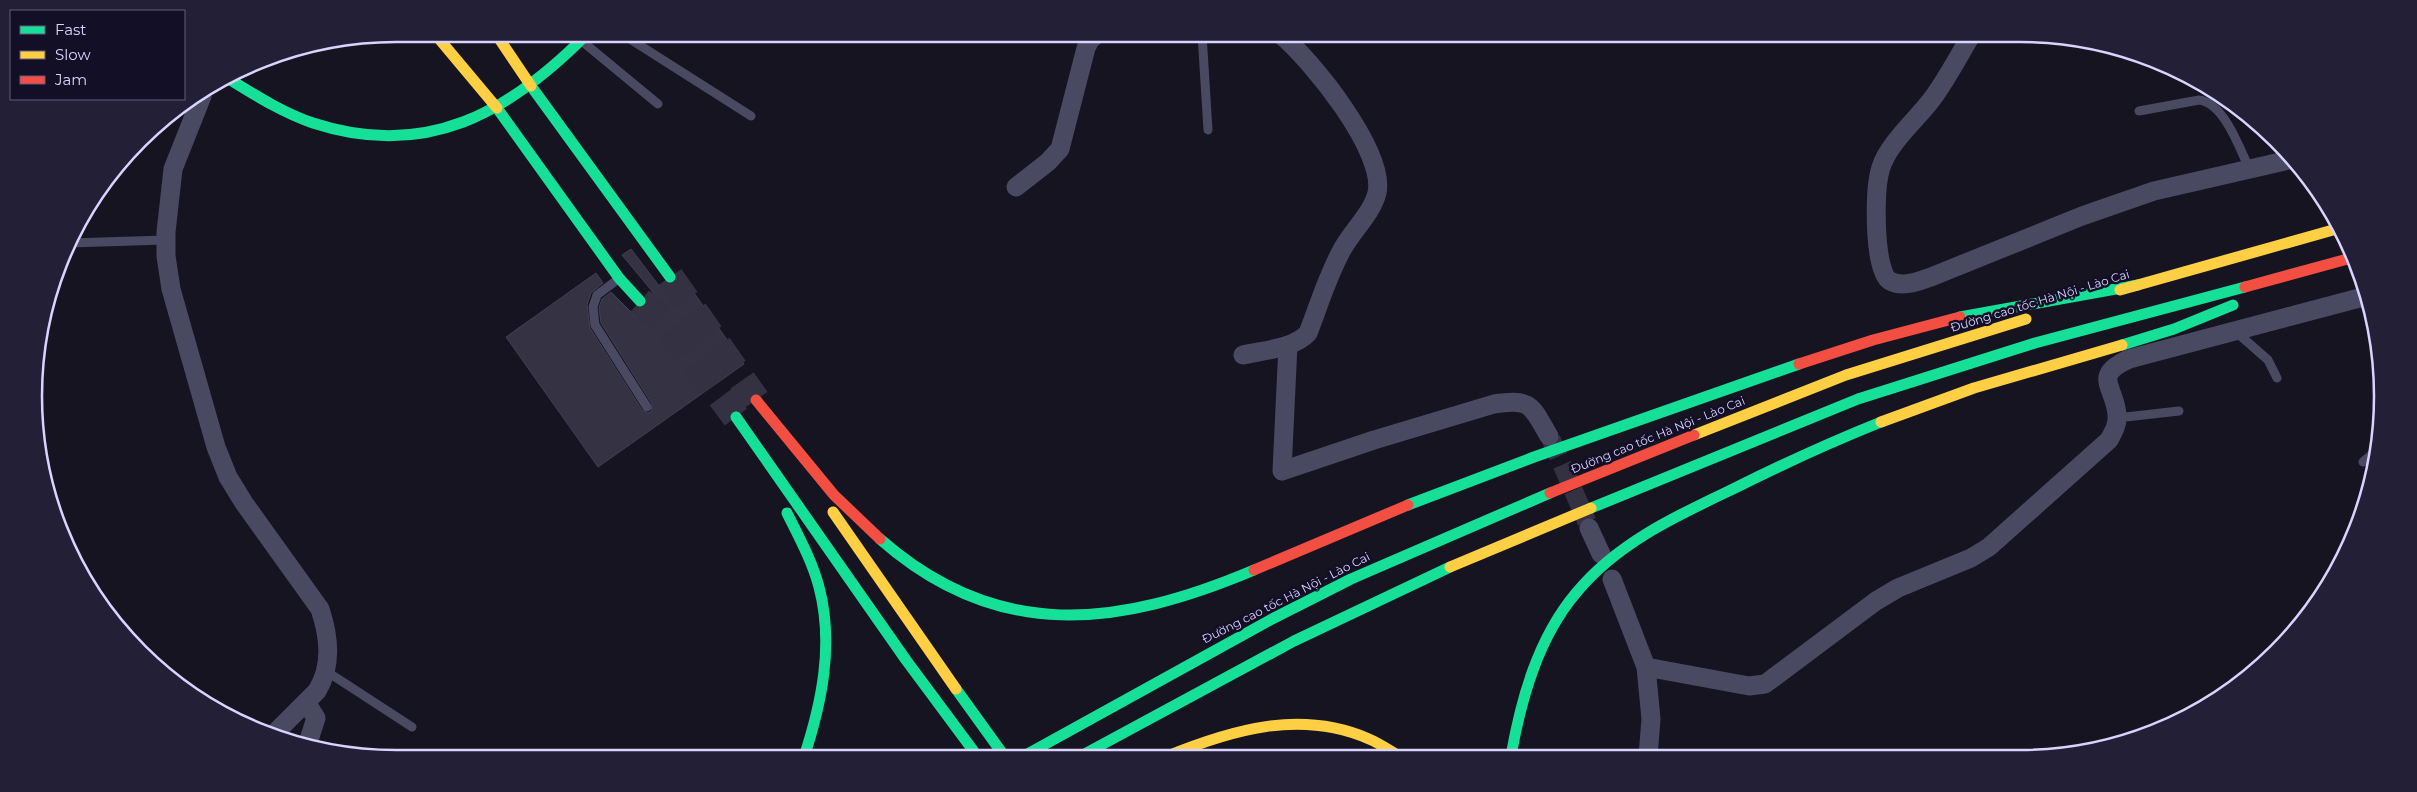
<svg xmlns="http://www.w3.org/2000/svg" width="2417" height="792" font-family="Montserrat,sans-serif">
  <rect width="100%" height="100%" fill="#161421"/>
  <path fill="#343243" stroke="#433f54" d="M631 249 663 291 671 293 679 290 685 280 744 364 598 467 506 337 596 273 603 283 591 293 587 305 590 328 642 410 647 413 651 412 652 404 601 323 599 308 602 299 611 292 635 316H644L650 313 655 306V298L652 291 622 255Z"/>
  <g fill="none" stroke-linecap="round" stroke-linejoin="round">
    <path stroke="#333142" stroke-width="19" stroke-dasharray="19 9" stroke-linecap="butt" d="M1551 439 1587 522"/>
    <path stroke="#333142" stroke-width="28" stroke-dasharray="28 14" stroke-linecap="butt" d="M670 277 756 400
      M640 301 668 326 736 417"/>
    <path stroke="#4a4962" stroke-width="9" d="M622 34 751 116
      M1202 34 1208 130
      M583 42 658 104
      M2139 111 2199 100C2224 103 2239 147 2249 168
      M69 243 166 240
      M617 280 597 295 593 307 595 325 647 407
      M2235 331 2268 360 2277 378
      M2117 418 2179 411
      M2363 462 2378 449
      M326 671 412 727"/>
    <path stroke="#4a4962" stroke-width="19" d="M1972 34C1959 55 1947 79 1932 99 1918 118 1897 135 1886 156 1882 163 1879 173 1878 181 1875 199 1874 272 1890 281 1903 288 1918 281 1931 277L2082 216 2154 191 2293 159
      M202 96 173 169 166 232V256L171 289 216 447 228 477 244 503 320 609C329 636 333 665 317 691L273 735
      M1016 187 1048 162 1060 149 1086 48 1090 40 1097 34
      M1288 345 1282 471 1374 440 1494 404C1532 398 1531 406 1549 436
      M1243 355C1264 350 1293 349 1308 333 1319 305 1328 274 1343 248 1353 230 1372 213 1377 193 1386 152 1311 59 1280 34
      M1589 528 1601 554
      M1612 579 1646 667 1651 719 1648 756
      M1646 667 1749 686 1765 684 1876 601 1898 588 1971 558 1989 547 2109 440C2114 431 2118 424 2117 414 2114 385 2092 376 2129 359L2367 296
      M306 702 316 718 307 746"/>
    <path stroke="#16e098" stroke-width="11" d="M229 79C255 95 283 113 313 123 426 160 509 113 587 34
      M531 86 670 277
      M497 108 619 278 640 301
      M1960 317 2138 285
      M2122 345 2174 329 2233 305
      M736 417 906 660 978 757
      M1408 505 1534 457 1799 364
      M1591 508 1858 399 2035 343 2245 287
      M787 513C799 537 812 561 819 587 834 644 822 702 804 757
      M880 539C998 643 1119 627 1254 570
      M956 689 1005 757
      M1511 756C1521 699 1538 638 1576 593 1617 543 1676 516 1733 489 1781 465 1831 442 1881 422
      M1022 757 1272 619 1351 579 1550 493
      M1079 757 1294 641 1450 567"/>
    <path stroke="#ffcf43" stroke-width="11" d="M435 34 497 108
      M496 34 531 86
      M2120 290 2340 228
      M1881 422 1974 388 2122 345
      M1694 435 1846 375 2026 319
      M833 512 956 689
      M1450 567 1591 508
      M1165 757C1231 730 1300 709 1369 739 1379 743 1389 750 1399 756"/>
    <path stroke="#f24e42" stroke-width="11" d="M2245 287 2355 257
      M1799 364 1873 340 1960 317
      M756 400 834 495 880 539
      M1550 493 1694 435
      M1254 570 1408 505"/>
  </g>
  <g text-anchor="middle" stroke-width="5" stroke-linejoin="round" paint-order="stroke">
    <g font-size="12" fill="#d9d4ff" stroke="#130f26">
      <text transform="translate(2040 301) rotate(-17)" y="4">Đường cao tốc Hà Nội - Lào Cai</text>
      <text transform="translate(1658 435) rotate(-22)" y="4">Đường cao tốc Hà Nội - Lào Cai</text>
      <text transform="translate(1286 598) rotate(-27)" y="4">Đường cao tốc Hà Nội - Lào Cai</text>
    </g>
  </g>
  <path d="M0 0H2417V792H0ZM396 42H2020A354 354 0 0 1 2374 396V396A354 354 0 0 1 2020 750H396A354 354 0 0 1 42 396V396A354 354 0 0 1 396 42Z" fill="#231f37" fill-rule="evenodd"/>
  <path fill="none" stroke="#d9d4ff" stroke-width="2.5" d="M396 42H2020A354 354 0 0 1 2374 396V396A354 354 0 0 1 2020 750H396A354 354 0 0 1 42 396V396A354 354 0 0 1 396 42Z"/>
  <rect x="10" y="10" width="175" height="90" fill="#130f26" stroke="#625e7d"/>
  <rect x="20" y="26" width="25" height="8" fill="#16e098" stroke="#625e7d"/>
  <text x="55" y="35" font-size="15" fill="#d9d4ff">Fast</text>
  <rect x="20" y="51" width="25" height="8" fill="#ffcf43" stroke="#625e7d"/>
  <text x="55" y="60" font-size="15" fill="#d9d4ff">Slow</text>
  <rect x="20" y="76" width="25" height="8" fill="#f24e42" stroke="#625e7d"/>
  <text x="55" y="85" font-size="15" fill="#d9d4ff">Jam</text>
</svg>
